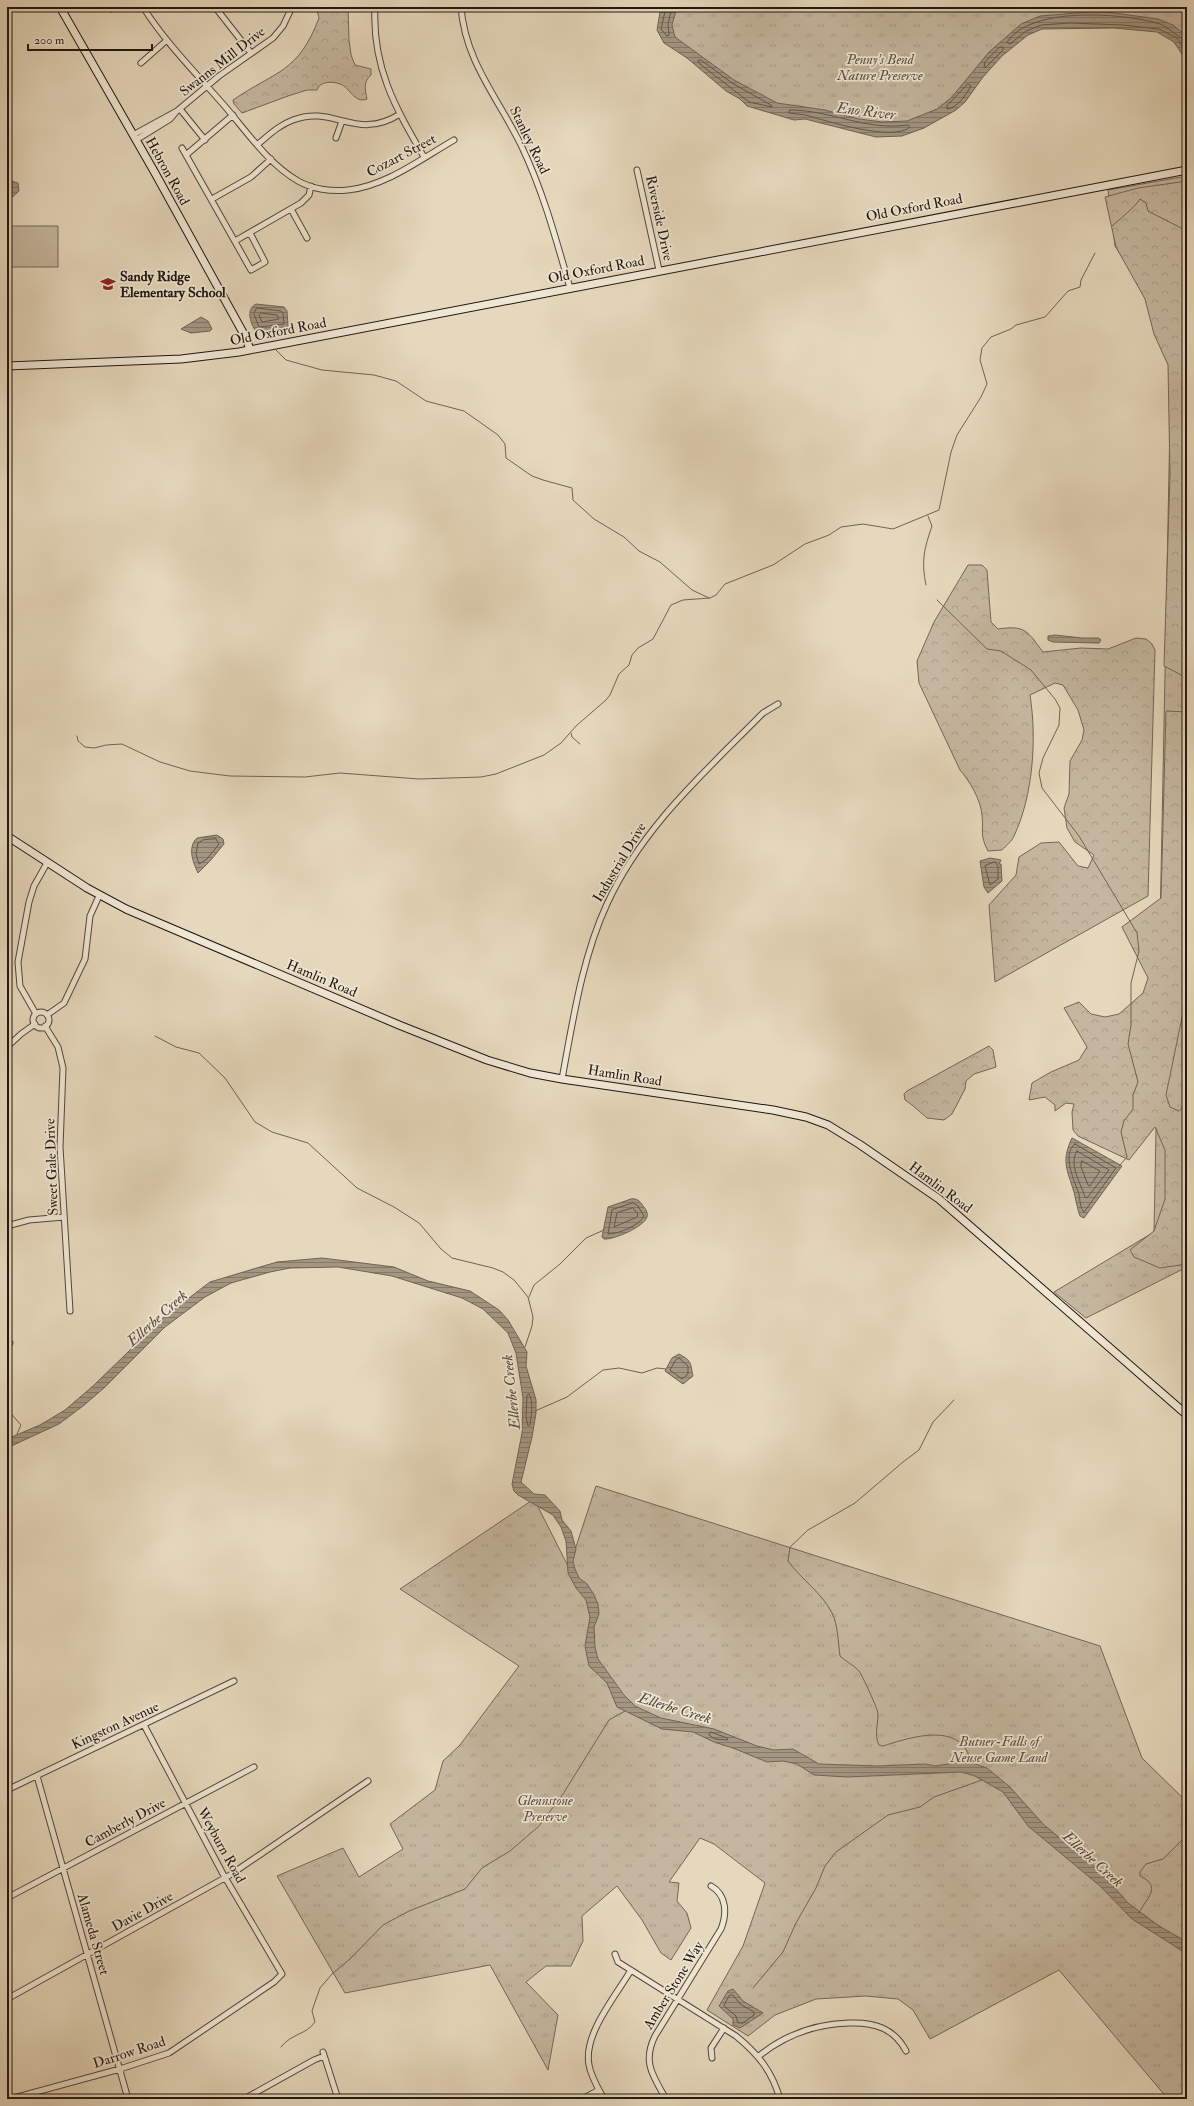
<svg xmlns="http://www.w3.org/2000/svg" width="1194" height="2106" font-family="'IM FELL Double Pica',serif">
  <defs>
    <pattern id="grass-tufts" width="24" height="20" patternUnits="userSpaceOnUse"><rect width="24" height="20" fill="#c5b79f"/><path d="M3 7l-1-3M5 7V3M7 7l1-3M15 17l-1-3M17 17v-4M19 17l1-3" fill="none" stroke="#a99d88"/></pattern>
    <pattern id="forest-crowns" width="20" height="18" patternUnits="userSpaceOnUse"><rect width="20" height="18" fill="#c5b79f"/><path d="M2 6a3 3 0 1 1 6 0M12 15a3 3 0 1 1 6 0" fill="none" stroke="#a99d88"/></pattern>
    <pattern id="water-rules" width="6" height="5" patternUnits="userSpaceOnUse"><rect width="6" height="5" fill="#a39682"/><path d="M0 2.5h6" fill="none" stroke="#847969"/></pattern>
  </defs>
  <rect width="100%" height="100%" fill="#e6d8bc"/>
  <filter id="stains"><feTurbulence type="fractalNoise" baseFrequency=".005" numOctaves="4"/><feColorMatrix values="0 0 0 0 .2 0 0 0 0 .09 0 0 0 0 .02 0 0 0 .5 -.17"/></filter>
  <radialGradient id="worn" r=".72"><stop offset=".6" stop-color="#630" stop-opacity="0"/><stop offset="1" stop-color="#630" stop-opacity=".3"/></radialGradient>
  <path fill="url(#grass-tufts)" stroke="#736658" d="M671 7H1187V48L1173 32 1048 21 1024 31 965 91 908 129 752 100 674 43 663 26Z
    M1187 176V1267L1086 1318 1054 1292 1154 1232 1172 320 1148 303 1141 287 1115 246 1108 190Z
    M596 1486 1100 1646 1142 1758 1187 1802V2099H1168L1059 1970 930 2039 913 2010 898 1999 866 1996 816 1999 775 2015 748 2036 707 2010 743 1946 765 1883 714 1844 700 1838 669 1882 679 1883 677 1901 687 1913 691 1928 671 1960 661 1953 642 1920 617 1886 582 1916 583 1941 571 1966H546L526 1982 558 2015 548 2070 490 1965 345 1993 277 1876 343 1848 359 1877 403 1849 390 1824 435 1790 443 1761 460 1745 519 1666 400 1589 534 1499 569 1568Z"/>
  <path fill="url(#forest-crowns)" stroke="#736658" d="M316 7H348L349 40 351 55 355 65 371 69V75C363 82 365 89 367 99 354 104 350 87 340 84 332 81 320 81 317 90H307L288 96 242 113 234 104 233 100C277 70 298 73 319 18Z
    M1187 181V678L1164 666 1170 475 1168 365 1154 334 1145 299 1116 247 1105 197 1138 188Z
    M968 565H982L987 570 991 622 998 629C1026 625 1027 631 1043 652L1081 648 1108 649 1136 638 1146 639 1152 644 1155 650 1148 896 995 982 989 905 1016 875 1019 857 1041 843 1059 842 1078 866 1088 868 1094 855 1075 842 1067 828 1064 808 1069 794 1070 761 1082 740 1084 730 1078 710 1063 685 1055 683 1030 695C1037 739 1033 796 1014 836 1012 841 1006 846 1002 850L988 851C979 834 984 831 982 815 981 800 969 780 960 770L919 683 917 661 934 622Z
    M1166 711 1187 712V993L1166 1095 1170 1107 1179 1111 1187 1103V1264L1160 1268 1134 1257 1130 1250 1154 1231 1165 1199V1150L1155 1127 1129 1160 1078 1136 1073 1130 1072 1112 1074 1104 1066 1103 1055 1111V1105L1045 1097 1029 1100 1032 1083 1051 1072 1079 1060 1087 1047 1064 1008 1079 1002 1091 1014 1105 1017 1119 1014 1143 993 1148 978 1122 927 1161 898Z
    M989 1046 993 1050 996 1067 974 1074 966 1081 965 1089 952 1114 944 1120 927 1118C925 1116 909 1102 905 1100L904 1094 907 1091Z"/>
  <path fill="#c5b79f" stroke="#736658" d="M7 226H58V267H7Z"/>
  <path fill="url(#water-rules)" stroke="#6f6354" d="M663 7H677L672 25 675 37 734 80 777 103 825 110 859 119 882 122 907 121 937 109 952 97 989 52 1021 24 1040 16 1100 11 1158 19 1173 25 1184 34 1187 39V62L1174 42 1157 32 1114 28 1042 29 1028 35 1002 56 983 77 965 102 956 110 924 128 902 136 876 137 805 119 794 120 747 106 740 99 726 91 687 58 664 43 657 30 660 12Z
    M7 180 18 183 19 191 7 202Z
    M256 304 284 307 287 311 288 326C283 331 262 334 255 330 250 322 246 309 256 304Z
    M201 317 208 321 212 329 210 331 191 333 181 329Z
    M1055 635 1082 638H1099L1101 640 1099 643 1053 642 1048 640V636Z
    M217 835 223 839 224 844 210 861 198 873C193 862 187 848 197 838Z
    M990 858 1001 860 999 864H1001L1002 881 988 893 984 887 980 861Z
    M1072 1138 1122 1166 1084 1218 1080 1216C1077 1208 1076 1200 1074 1192 1067 1169 1061 1161 1072 1138Z
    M631 1199C637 1198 640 1201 643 1206 646 1209 648 1213 647 1217 644 1227 613 1240 604 1239L602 1237 608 1207Z
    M322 1258 394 1267 428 1281 470 1291 499 1310 508 1320 527 1352 526 1366 536 1400V1413L532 1437 521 1482 534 1494 545 1495 560 1511 562 1520 571 1531 576 1549 573 1561 575 1569 579 1578 587 1584 593 1593 598 1604 599 1614 594 1627 595 1647 598 1659 624 1695 635 1706 661 1718 714 1729 757 1746 774 1750 793 1749 819 1764 877 1766 925 1764 936 1766 967 1761 987 1768 1010 1787 1044 1825 1100 1871 1128 1903 1159 1926 1187 1942V1954L1132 1919 1100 1886 1028 1826 1003 1792 975 1776 961 1772 848 1777 814 1775 797 1764 783 1761 767 1762 733 1748 714 1742 693 1732 662 1729 617 1707 607 1683 589 1666 585 1646 590 1617 588 1609 586 1600 576 1588 568 1573 566 1541 561 1527 553 1515 518 1495 514 1491 512 1484 522 1433 523 1398 516 1353 508 1333 483 1309 462 1298 392 1276 338 1267 290 1268 270 1272 231 1283 205 1297 165 1327 104 1388 83 1406 59 1424 7 1448V1439L40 1425 65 1410 93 1386 164 1317 210 1282 277 1262Z
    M679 1354C692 1361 690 1362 693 1376L683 1384 665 1371 672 1358Z
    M733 1989 743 2001 763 2013 740 2028 733 2025V2019L719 2006 728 1991Z"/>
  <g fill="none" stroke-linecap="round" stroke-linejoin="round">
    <path stroke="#625649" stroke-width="1" d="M666 7 661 29 667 36 669 35 668 24 672 7
      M1187 40C1179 40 1169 26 1157 23 1120 13 1031 6 1007 42L1010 44 1026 31 1041 25 1070 23 1123 25 1159 29 1177 38 1187 53
      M1000 47H1003V50L986 67H984L985 62Z
      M701 60 732 83 771 105 772 107 749 102 700 64 698 61Z
      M968 84 971 86C966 95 957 108 947 109V106Z
      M790 110C831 110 865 131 908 125L910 127C894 142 826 121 806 115L789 113Z
      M257 308 281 311 283 313 284 324 259 327 254 314Z
      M261 313 277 315 279 319 262 322 259 315Z
      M216 839 219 844 207 859 199 864 196 854 198 843 203 840Z
      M995 862 998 866V879L990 885 985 866Z
      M1075 1144 1116 1168 1084 1212C1080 1208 1080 1200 1079 1194 1075 1182 1061 1154 1075 1144Z
      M1077 1151 1109 1170 1087 1198 1085 1197C1081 1184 1068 1164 1077 1151Z
      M1082 1161 1100 1171 1090 1186 1088 1185 1081 1167Z
      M633 1203 638 1206 644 1216C639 1226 618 1234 608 1234L612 1210Z
      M633 1208 638 1214 637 1217 614 1227 617 1213Z
      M679 1358 688 1366V1374L682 1379 670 1370 675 1361Z
      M529 1394C534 1402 531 1416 530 1425L528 1426 526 1417 527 1396Z
      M711 1732 727 1738 728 1740 715 1739 709 1735Z
      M730 1995H733L740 2004 754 2012V2015L743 2023H738L736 2016 724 2006Z"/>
    <path stroke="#6f6354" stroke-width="1" d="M1112 226C1119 220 1136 206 1140 199L1146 203 1148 211 1183 229 1187 251
      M276 350 286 360 322 370 374 375 396 381 426 401 464 411 498 435 505 444 506 458 532 476 543 480 572 488 573 500 594 519 624 537 639 551 660 562 692 590 709 598
      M926 585C921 561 924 549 932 526L928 516
      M937 600 987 649 1001 651 1031 670 1055 699 1060 708 1059 725 1043 758 1039 773 1042 788 1079 836 1137 933 1139 951 1131 983V1025L1128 1044 1138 1082 1133 1095V1109L1124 1121 1121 1132 1127 1157 1119 1166
      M571 733 572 737 580 744
      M77 736 78 741 85 747 94 748 106 745 122 744 160 762 190 771 230 776 305 777 340 773 419 779 481 777 496 774 544 755 561 743 576 726 606 700 610 695 619 674 629 665 632 655 638 648 653 639 671 605 683 600 710 598 716 595 725 584 773 565 805 544 829 535 841 527 863 524 893 529 939 510 951 452 957 435 981 397 987 384 980 360 982 348 991 337 1011 329 1016 325 1045 317 1068 291 1080 287 1081 280 1095 253
      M155 1036 176 1047 199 1053 225 1078 255 1122 272 1132 308 1143 357 1188 394 1207 419 1223 441 1249 452 1258 493 1268 503 1272 514 1280 528 1297 533 1317 532 1326 525 1347
      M529 1297 534 1285 560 1264 586 1238 604 1230
      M954 1400 933 1422 919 1450 903 1462 855 1503 808 1530 790 1547 788 1561C801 1579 822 1593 832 1613 838 1625 838 1642 840 1656 846 1662 854 1665 859 1671 862 1675 878 1709 878 1714 878 1725 874 1735 879 1745L883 1746C905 1739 952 1723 967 1751 969 1755 970 1759 971 1763
      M7 1409 21 1425 17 1434
      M535 1411 567 1397 603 1370 619 1368 642 1373 657 1368 666 1369
      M1139 1913C1146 1898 1163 1887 1140 1876V1872L1146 1864 1163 1859 1187 1835
      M753 1988 783 1952 796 1923 816 1888 825 1866 836 1852 888 1815 920 1807 934 1797 982 1780
      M281 2047C292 2033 306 2035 315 2022L312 2011 315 2002 320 1988 332 1974 350 1959 383 1925 409 1911 465 1889 482 1868 510 1851 539 1826 563 1794 609 1720 625 1711"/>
    <g stroke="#52463b" stroke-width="7">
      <path id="street" d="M143 7C165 42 195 72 222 103 245 129 267 163 298 181 312 189 331 192 348 190 386 186 421 159 454 140
        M215 7 251 53
        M375 7C372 67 395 107 424 157
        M461 7C465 61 498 98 521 145 543 191 556 239 570 288
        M111 9 117 7
        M141 63 167 40
        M180 109 205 140
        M133 135 177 111 219 76 273 38 283 26 292 7
        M336 138 342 121
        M136 140 170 119 176 112
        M258 144C269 135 279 125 293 120 334 104 356 142 400 114
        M182 148 251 270 265 262 250 233
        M186 155 233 115
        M637 170 659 270
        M212 199 251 177 271 159
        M291 209 307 238
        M235 241 301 203 309 195 311 186
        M33 1020a8 8 0 1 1 16 0a8 8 0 1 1-16 0Z
        M36 1014 20 986 18 962 29 902 34 886 47 863
        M47 1015 64 1003 85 959 90 916 99 896
        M45 1026 58 1047 63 1068 60 1147 70 1311
        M7 1047 21 1034 35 1024
        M562 1079C573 1020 582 958 607 904 642 827 705 772 763 713L778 704
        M7 1226 29 1220 64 1217
        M7 1342 10 1343
        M37 1776 128 2099
        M7 1790 234 1681
        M7 1898 254 1767
        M615 1954 618 1962 736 2036C758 2054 772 2071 780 2099
        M7 1999 230 1875 368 1781
        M323 2052 338 2099
        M759 2056C786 2034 815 2024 849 2023 874 2022 894 2028 906 2051
        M712 2058 711 2048 724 2028
        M10 2099 120 2069 169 2053 274 1982 282 1974 223 1874 144 1725
        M244 2099 314 2060 324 2056
        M582 2099 599 2090
        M604 2099C598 2088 591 2077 589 2065 583 2034 616 1996 631 1970
        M666 2099C653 2076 642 2062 655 2036L721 1929C727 1914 727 1895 711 1886"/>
    </g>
    <g stroke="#211610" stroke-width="9">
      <path id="secondary" d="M60 7 155 173 246 338 250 350
        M7 366 181 359 239 352 1187 170
        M7 836 87 888 126 909 399 1025 487 1060 530 1073 562 1079 773 1110 806 1117 828 1125 859 1144 939 1199 1187 1415"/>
    </g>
    <use href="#street" stroke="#efe6d3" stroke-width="5"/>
    <use href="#secondary" stroke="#efe6d3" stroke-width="7"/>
  </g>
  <defs>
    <g id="school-bare" transform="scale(1.2)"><path d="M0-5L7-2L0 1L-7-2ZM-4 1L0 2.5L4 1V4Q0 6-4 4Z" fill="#8f2418" stroke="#efe6d3" stroke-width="2.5" paint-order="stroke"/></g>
  </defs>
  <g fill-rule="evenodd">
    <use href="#school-bare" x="108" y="284"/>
  </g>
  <g text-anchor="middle" stroke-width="3.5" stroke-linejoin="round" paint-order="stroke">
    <g font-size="14" font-style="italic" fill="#5a4e42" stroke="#efe6d3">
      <text x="880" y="64">Penny's Bend<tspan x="880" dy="16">Nature Preserve</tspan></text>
      <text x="999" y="1746">Butner-Falls of<tspan x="999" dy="16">Neuse Game Land</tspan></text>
      <text x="545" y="1805">Glennstone<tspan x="545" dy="16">Preserve</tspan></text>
    </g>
    <g font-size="14" fill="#211610" stroke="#efe6d3">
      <text transform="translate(222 61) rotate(-38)" y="5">Swanns Mill Drive</text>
      <text transform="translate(530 140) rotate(64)" y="5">Stanley Road</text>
      <text transform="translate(401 155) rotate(-28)" y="5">Cozart Street</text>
      <text transform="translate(168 171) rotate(61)" y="5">Hebron Road</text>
      <text transform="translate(914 207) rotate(-11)" y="5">Old Oxford Road</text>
      <text transform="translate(660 218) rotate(78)" y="5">Riverside Drive</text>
      <text transform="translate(596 269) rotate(-11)" y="5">Old Oxford Road</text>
      <text transform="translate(278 331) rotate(-11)" y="5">Old Oxford Road</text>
      <text transform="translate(619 862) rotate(-59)" y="5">Industrial Drive</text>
      <text transform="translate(322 978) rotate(23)" y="5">Hamlin Road</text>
      <text transform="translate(625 1075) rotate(9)" y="5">Hamlin Road</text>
      <text transform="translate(51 1167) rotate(-92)" y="5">Sweet Gale Drive</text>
      <text transform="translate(941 1187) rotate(37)" y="5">Hamlin Road</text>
      <text transform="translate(115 1725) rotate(-25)" y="5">Kingston Avenue</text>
      <text transform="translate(125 1822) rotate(-28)" y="5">Camberly Drive</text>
      <text transform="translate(222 1845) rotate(61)" y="5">Weyburn Road</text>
      <text transform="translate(142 1911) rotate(-29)" y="5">Davie Drive</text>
      <text transform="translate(94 1934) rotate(74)" y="5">Alameda Street</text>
      <text transform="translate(673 1985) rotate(-58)" y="5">Amber Stone Way</text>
      <text transform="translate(129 2052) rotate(-18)" y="5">Darrow Road</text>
    </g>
    <g font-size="14" font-weight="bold" fill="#211610" stroke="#efe6d3" text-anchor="start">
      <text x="120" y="281">Sandy Ridge<tspan x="120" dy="16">Elementary School</tspan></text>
    </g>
    <g font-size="15" font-style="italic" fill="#55493e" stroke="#efe6d3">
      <text transform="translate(866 111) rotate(7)" y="5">Eno River</text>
      <text transform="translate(157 1318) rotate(-42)" y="5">Ellerbe Creek</text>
      <text transform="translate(511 1392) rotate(-96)" y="5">Ellerbe Creek</text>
      <text transform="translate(675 1708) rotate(17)" y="5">Ellerbe Creek</text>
      <text transform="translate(1093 1859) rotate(42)" y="5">Ellerbe Creek</text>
    </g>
  </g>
  <rect width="1194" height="2106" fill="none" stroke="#e6d8bc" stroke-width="24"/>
  <rect x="8" y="8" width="1178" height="2090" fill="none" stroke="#211610" stroke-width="2"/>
  <rect x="12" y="12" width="1170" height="2082" fill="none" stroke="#211610"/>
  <path d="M28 44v6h124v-6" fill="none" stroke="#211610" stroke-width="2"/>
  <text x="34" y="44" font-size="12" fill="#211610" stroke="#efe6d3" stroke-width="3" paint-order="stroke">200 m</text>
  <rect width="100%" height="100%" filter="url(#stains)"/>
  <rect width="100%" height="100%" fill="url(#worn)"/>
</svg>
